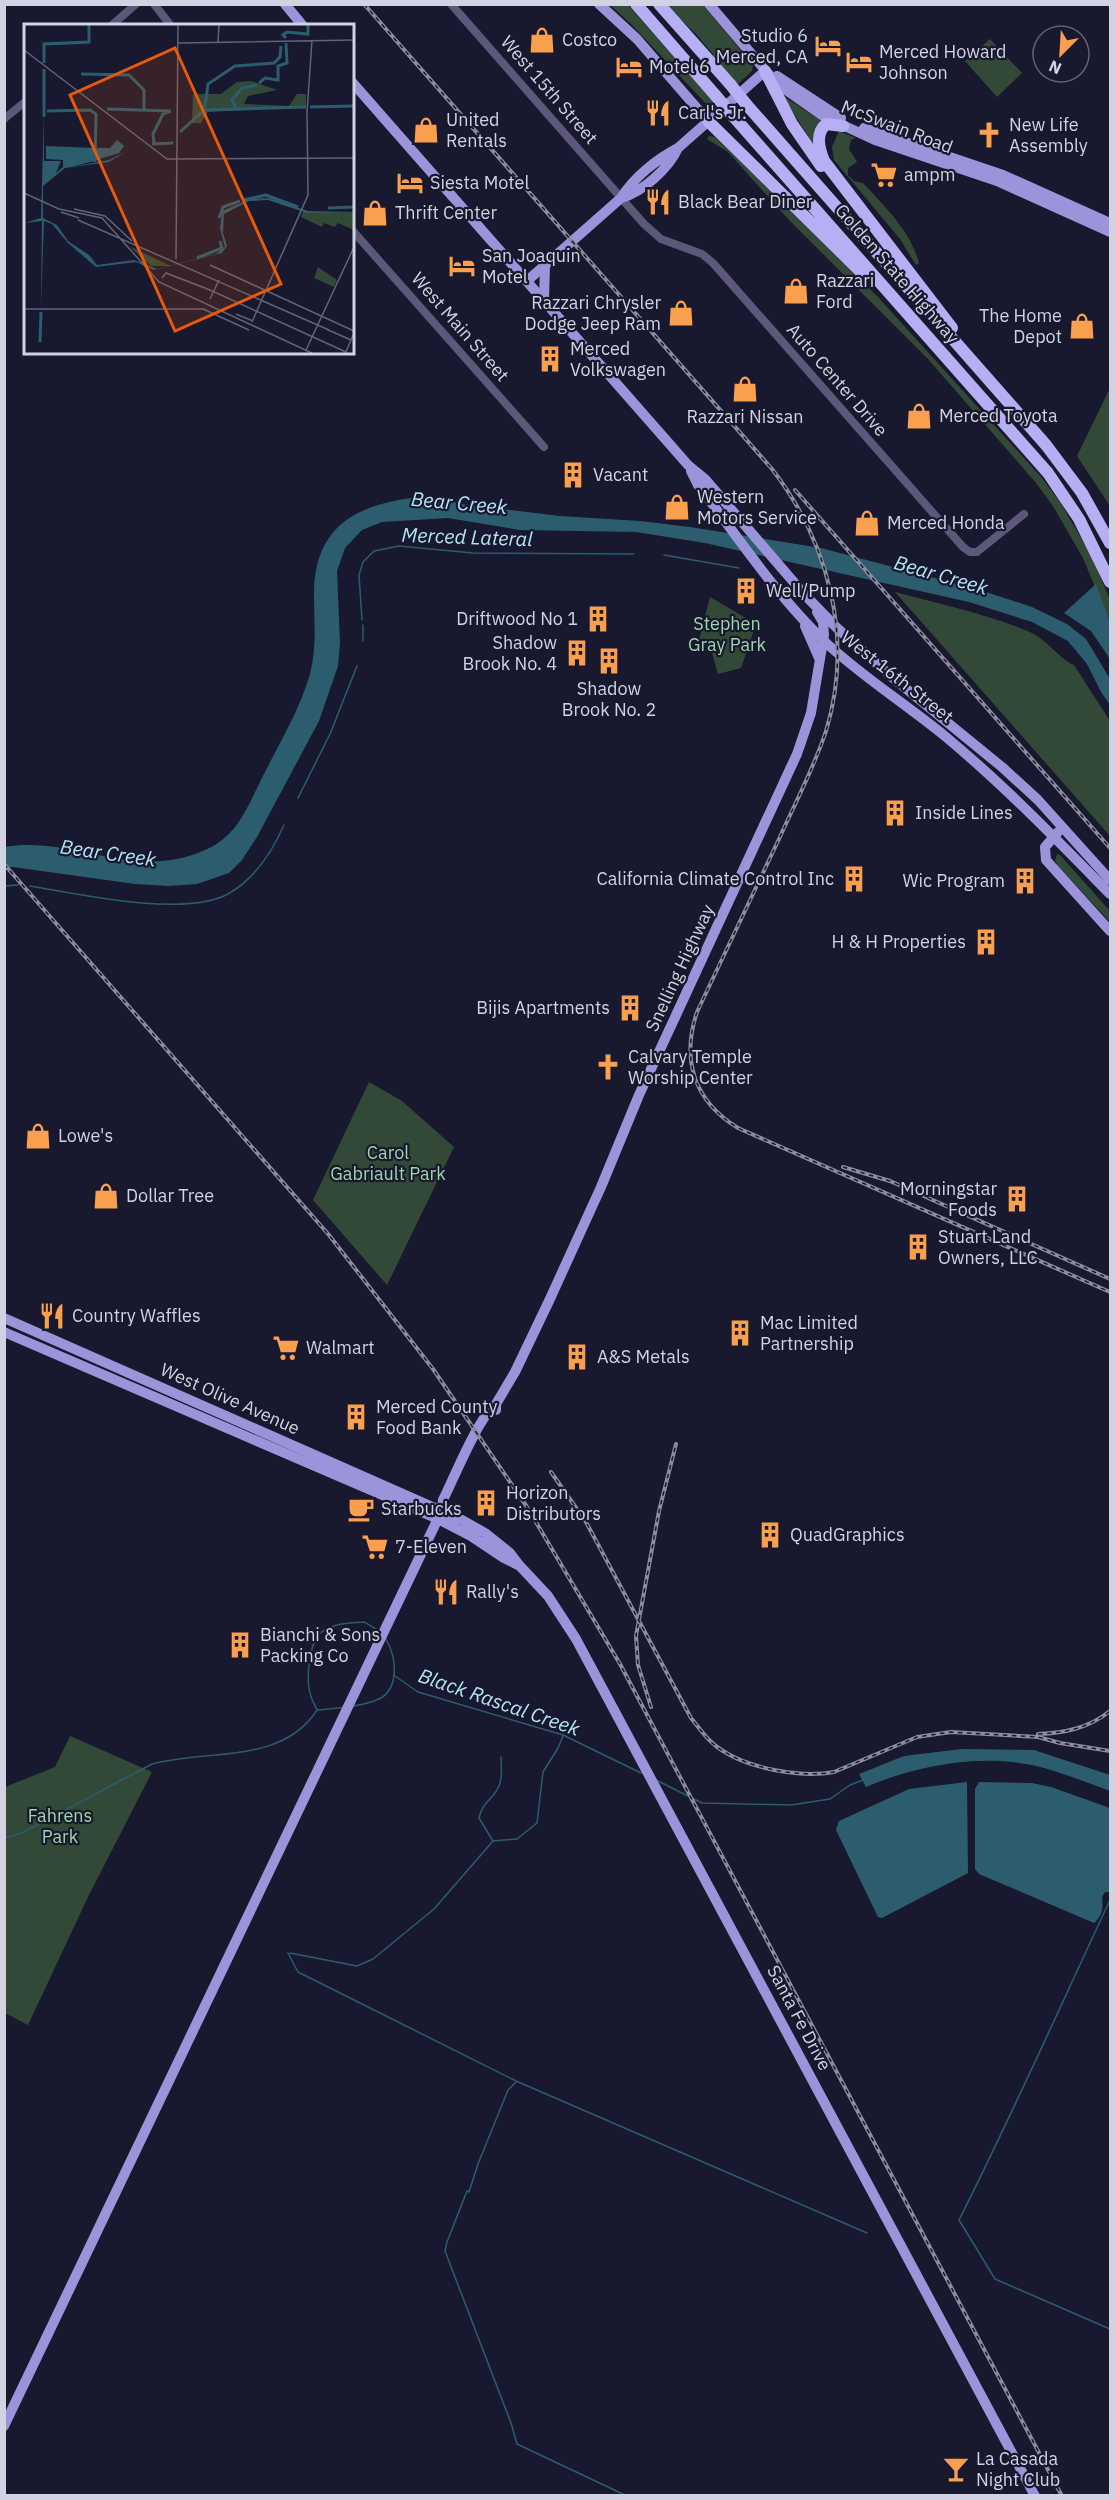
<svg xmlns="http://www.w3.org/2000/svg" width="1115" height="2500" font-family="'IBM Plex Sans',sans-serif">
  <rect width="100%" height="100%" fill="#18192e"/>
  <path fill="#324937" d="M610 5H628L715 103 709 107 631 24Z
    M665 5H703L753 65 752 71 737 85 714 60 713 54 696 34Z
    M990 39 1022 73 997 97 965 61Z
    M783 96 820 120 816 149Z
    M839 131 856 138 851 140 849 149 857 162 848 168V175L854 181 863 183C885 207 910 230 919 263L916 265 900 239 834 160 832 147Z
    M709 136 715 137 878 297 1042 478 1060 502 1091 555 1110 600V623L1083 558 1053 506 1036 483 928 359 789 220 728 152 707 139Z
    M1109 390 1110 392V506L1077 456Z
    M895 592C940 604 987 614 1030 632 1046 639 1062 661 1074 665L1110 721V836Z
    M710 597 756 624 741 668 718 674 712 653 699 640Z
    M1057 854 1060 855 1110 911V922L1059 867 1055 861Z
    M369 1082 402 1101 454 1147 387 1285 313 1200Z
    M70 1736 152 1772 88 1897 28 2025 5 2013V1787L55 1767Z"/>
  <path fill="#2c5d6f" d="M426 496 462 504 560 516 640 521 690 527 821 548 980 590 1032 607 1067 624 1086 639 1110 679V705L1101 692 1087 664 1068 641 1032 622 969 602 705 543 636 532 520 530 448 518 382 522 362 530 345 548 337 571 340 643 338 666 319 721 257 837 242 860 229 873 197 884 168 886 135 884 13 867 5 868V847C72 835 135 882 205 850 236 837 246 810 260 782 277 747 299 712 310 674 317 647 314 621 314 593 315 521 362 503 426 496Z
    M1096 584 1110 623V659L1091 631 1064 613Z
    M962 1749 1034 1750 1110 1775V1791C1085 1782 1059 1771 1032 1765 978 1754 915 1766 866 1787L859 1774 904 1756Z
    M967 1782 968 1873 882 1918 878 1917 836 1830 839 1821 909 1789Z
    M979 1782 1032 1783 1051 1787 1110 1808V1892H1105L1102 1897C1103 1907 1103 1916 1094 1923L979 1874 975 1869V1789Z"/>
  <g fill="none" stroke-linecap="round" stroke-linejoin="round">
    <path stroke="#2c5d6f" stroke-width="1.5" d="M664 555 739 568
      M362 620 359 575 363 562 374 551 399 546 473 553 634 554
      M363 625V641
      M298 798 330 734 357 666
      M4 886 18 885
      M30 886C79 894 181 917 226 895 253 881 272 852 284 825
      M364 1622C373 1627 384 1633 388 1643 396 1659 399 1687 381 1698 363 1707 337 1708 317 1710 315 1705 311 1699 310 1693 306 1678 309 1639 323 1631 335 1623 350 1623 364 1622Z
      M395 1676 418 1692 563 1735 641 1773
      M656 1780 702 1803 791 1805 830 1799 850 1785 863 1780
      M4 1838 22 1833 152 1764C206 1749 282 1765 317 1710
      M493 1841 479 1818C482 1802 493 1800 499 1786 503 1778 501 1766 501 1757
      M1110 1900C1059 2009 1013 2113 959 2220L995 2279 1110 2329
      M288 1953 298 1972 516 2081 867 2233
      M290 1953 357 1966 373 1959 434 1909 493 1841 517 1839 537 1823 543 1772 558 1748 563 1736
      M516 2082 508 2090 478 2164 469 2192 467 2191 447 2242 445 2251 511 2423 517 2444 627 2496"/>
    <path stroke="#5b587a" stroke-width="8" d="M154 4 171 26
      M451 4 644 224 661 239 702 254 713 263 963 547 970 552H977L1024 514
      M111 26 136 4
      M4 119 26 101
      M352 230 544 447"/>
    <path stroke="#9c94db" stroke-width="10" d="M285 4 303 26
      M599 4 637 39 708 121
      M709 4 776 83 823 116 875 140 997 181 1110 232
      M777 76 841 118
      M352 82 688 465 705 479 804 594 836 627 893 678 1002 767 1038 800 1110 880
      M864 128 1003 175 1110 223
      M621 198C643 192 669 168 678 148
      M527 281 621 198C634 177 657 159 678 148L765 71
      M544 300 545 265
      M691 471 698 485C738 537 776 595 824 641 861 676 906 704 946 737 1005 786 1057 840 1110 894
      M805 626 819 658
      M1058 832 1045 847 1046 860 1110 931
      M4 1318 462 1520 485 1533 510 1553 519 1565 548 1596 576 1639 1035 2496
      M4 1332 438 1519 471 1536 504 1558 518 1565
      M496 1410V1404L515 1372 549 1301 601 1187 639 1095 797 754 811 713 824 635 823 622 817 612
      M4 2426 433 1529 442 1510 443 1500C454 1478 479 1416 496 1404"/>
    <path stroke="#b6aff4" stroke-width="12" d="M636 4 716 96
      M659 4 730 84
      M765 71 792 124 821 166
      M746 104 1046 445 1082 493 1110 543
      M733 116 1048 473 1079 519 1110 582
      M708 121 863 274
      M843 126 826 124C815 134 819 148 824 161L952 328"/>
    <g stroke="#8b8d9e" stroke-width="4">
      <path id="rail" d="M364 4 772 469C829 543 854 639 826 731 814 768 795 803 779 839 752 897 724 954 697 1012 681 1060 694 1101 738 1128L1110 1292
        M795 490 1110 848
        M4 864 329 1235 433 1369 527 1507 620 1664 1062 2496
        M843 1167 890 1181 1110 1279
        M551 1472 586 1522 691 1718C701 1730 709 1743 723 1751 751 1769 802 1778 834 1772L917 1737 951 1732 1038 1737 1060 1743 1110 1751
        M651 1707 638 1665 636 1636 659 1511 676 1444
        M1038 1734C1065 1733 1089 1728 1110 1711"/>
    </g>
    <use href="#rail" stroke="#18192e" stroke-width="1.5" stroke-dasharray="4.5" stroke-linecap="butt"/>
    <path stroke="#b6aff4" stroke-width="12" d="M730 84 746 104
      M716 96 733 116"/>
  </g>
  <defs>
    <g id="shop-bare" transform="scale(2.07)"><path d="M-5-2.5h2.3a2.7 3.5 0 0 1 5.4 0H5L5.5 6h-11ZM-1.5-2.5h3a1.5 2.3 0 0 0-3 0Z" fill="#f99f4d" stroke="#18192e" stroke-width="2.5" paint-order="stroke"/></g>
    <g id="hotel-bare" transform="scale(2.07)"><path d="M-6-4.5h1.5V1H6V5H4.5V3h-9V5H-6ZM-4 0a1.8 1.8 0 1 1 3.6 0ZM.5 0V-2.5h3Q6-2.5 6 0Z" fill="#f99f4d" stroke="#18192e" stroke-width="2.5" paint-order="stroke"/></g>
    <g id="restaurant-bare" transform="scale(2.07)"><path d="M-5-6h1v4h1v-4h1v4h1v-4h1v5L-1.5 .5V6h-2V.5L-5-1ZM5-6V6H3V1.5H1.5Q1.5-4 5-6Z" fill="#f99f4d" stroke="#18192e" stroke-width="2.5" paint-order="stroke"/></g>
    <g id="church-bare" transform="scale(2.07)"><path d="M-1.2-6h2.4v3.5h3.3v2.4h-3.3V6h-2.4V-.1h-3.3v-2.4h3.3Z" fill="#f99f4d" stroke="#18192e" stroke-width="2.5" paint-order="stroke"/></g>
    <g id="supermarket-bare" transform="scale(2.07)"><path d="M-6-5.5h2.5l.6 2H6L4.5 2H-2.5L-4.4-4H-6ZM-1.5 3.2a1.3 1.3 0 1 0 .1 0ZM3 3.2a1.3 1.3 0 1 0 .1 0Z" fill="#f99f4d" stroke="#18192e" stroke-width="2.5" paint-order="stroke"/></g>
    <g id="building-bare" transform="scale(2.07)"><path d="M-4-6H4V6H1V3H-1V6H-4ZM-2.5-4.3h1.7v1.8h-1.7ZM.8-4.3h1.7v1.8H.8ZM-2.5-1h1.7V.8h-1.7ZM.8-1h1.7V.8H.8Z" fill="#f99f4d" stroke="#18192e" stroke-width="2.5" paint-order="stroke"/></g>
    <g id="cafe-bare" transform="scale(2.07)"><path d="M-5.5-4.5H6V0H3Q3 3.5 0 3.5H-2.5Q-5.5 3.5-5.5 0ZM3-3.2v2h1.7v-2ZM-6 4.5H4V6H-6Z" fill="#f99f4d" stroke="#18192e" stroke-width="2.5" paint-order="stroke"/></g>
    <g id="bar-bare" transform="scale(2.07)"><path d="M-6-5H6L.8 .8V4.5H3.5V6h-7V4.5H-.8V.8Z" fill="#f99f4d" stroke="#18192e" stroke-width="2.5" paint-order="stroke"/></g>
  </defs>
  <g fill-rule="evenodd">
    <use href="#shop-bare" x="542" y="40"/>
    <use href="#hotel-bare" x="828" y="46"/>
    <use href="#hotel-bare" x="859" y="62"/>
    <use href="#hotel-bare" x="629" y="67"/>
    <use href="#restaurant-bare" x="658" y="113"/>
    <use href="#shop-bare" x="426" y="130"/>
    <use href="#church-bare" x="989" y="135"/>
    <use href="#supermarket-bare" x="884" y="175"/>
    <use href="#hotel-bare" x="410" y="183"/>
    <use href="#restaurant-bare" x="658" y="202"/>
    <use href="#shop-bare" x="375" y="213"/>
    <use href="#hotel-bare" x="462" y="266"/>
    <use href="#shop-bare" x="796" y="291"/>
    <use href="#shop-bare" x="681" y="313"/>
    <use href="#shop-bare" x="1082" y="326"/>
    <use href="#building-bare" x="550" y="359"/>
    <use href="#shop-bare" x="745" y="389"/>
    <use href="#shop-bare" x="919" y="416"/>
    <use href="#building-bare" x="573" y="475"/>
    <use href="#shop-bare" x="677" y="507"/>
    <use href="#shop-bare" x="867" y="523"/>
    <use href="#building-bare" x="746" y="591"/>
    <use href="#building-bare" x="598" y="619"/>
    <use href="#building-bare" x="577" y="653"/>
    <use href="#building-bare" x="609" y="661"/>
    <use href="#building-bare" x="895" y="813"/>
    <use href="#building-bare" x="854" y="879"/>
    <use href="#building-bare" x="1025" y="881"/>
    <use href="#building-bare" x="986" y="942"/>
    <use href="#building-bare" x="630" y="1008"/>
    <use href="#church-bare" x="608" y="1067"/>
    <use href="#shop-bare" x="38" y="1136"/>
    <use href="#shop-bare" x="106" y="1196"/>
    <use href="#building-bare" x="1017" y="1199"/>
    <use href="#building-bare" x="918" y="1247"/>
    <use href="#restaurant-bare" x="52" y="1316"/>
    <use href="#building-bare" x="740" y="1333"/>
    <use href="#supermarket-bare" x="286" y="1348"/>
    <use href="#building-bare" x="577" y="1357"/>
    <use href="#building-bare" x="356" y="1417"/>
    <use href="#building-bare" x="486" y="1503"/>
    <use href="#cafe-bare" x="361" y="1509"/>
    <use href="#building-bare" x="770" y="1535"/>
    <use href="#supermarket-bare" x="375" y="1547"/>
    <use href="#restaurant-bare" x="446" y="1592"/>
    <use href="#building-bare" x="240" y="1645"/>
    <use href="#bar-bare" x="956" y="2469"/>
  </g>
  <g text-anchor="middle" stroke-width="4.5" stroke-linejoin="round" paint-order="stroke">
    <g font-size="18" fill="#d1d3e2" stroke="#18192e" text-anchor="start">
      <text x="808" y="42" text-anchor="end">Studio 6<tspan x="808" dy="21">Merced, CA</tspan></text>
      <text x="562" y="46">Costco</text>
      <text x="879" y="58">Merced Howard<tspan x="879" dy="21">Johnson</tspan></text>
      <text x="649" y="73">Motel 6</text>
      <text x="678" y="119">Carl's Jr.</text>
      <text x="446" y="126">United<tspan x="446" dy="21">Rentals</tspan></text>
      <text x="1009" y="131">New Life<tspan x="1009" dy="21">Assembly</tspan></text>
      <text x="904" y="181">ampm</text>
      <text x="430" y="189">Siesta Motel</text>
      <text x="678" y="208">Black Bear Diner</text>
      <text x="395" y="219">Thrift Center</text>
      <text x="482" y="262">San Joaquin<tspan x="482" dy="21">Motel</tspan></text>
      <text x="816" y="287">Razzari<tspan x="816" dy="21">Ford</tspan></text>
      <text x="661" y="309" text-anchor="end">Razzari Chrysler<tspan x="661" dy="21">Dodge Jeep Ram</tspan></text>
      <text x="1062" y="322" text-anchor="end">The Home<tspan x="1062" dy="21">Depot</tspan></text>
      <text x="570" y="355">Merced<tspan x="570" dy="21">Volkswagen</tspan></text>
      <text x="939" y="422">Merced Toyota</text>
      <text x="745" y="423" text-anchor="middle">Razzari Nissan</text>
      <text x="593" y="481">Vacant</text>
      <text x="697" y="503">Western<tspan x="697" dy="21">Motors Service</tspan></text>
      <text x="887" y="529">Merced Honda</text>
      <text x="766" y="597">Well/Pump</text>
      <text x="578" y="625" text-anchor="end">Driftwood No 1</text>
      <text x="557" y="649" text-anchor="end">Shadow<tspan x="557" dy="21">Brook No. 4</tspan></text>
      <text x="609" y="695" text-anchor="middle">Shadow<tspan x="609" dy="21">Brook No. 2</tspan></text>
      <text x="915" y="819">Inside Lines</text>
      <text x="834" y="885" text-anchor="end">California Climate Control Inc</text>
      <text x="1005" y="887" text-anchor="end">Wic Program</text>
      <text x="966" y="948" text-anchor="end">H &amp; H Properties</text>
      <text x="610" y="1014" text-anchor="end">Bijis Apartments</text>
      <text x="628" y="1063">Calvary Temple<tspan x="628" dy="21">Worship Center</tspan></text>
      <text x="58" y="1142">Lowe's</text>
      <text x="997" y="1195" text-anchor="end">Morningstar<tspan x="997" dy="21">Foods</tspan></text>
      <text x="126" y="1202">Dollar Tree</text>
      <text x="938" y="1243">Stuart Land<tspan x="938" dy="21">Owners, LLC</tspan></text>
      <text x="72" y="1322">Country Waffles</text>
      <text x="760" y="1329">Mac Limited<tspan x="760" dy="21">Partnership</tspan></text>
      <text x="306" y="1354">Walmart</text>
      <text x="597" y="1363">A&amp;S Metals</text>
      <text x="376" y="1413">Merced County<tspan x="376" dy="21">Food Bank</tspan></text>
      <text x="506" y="1499">Horizon<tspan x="506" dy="21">Distributors</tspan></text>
      <text x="381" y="1515">Starbucks</text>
      <text x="790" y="1541">QuadGraphics</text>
      <text x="395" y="1553">7-Eleven</text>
      <text x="466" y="1598">Rally's</text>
      <text x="260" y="1641">Bianchi &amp; Sons<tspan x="260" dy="21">Packing Co</tspan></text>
      <text x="976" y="2465">La Casada<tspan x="976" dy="21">Night Club</tspan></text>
    </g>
    <g font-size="18" fill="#d1d3e2" stroke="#18192e">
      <text transform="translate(549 90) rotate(49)" y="6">West 15th Street</text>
      <text transform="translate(897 127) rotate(21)" y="6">McSwain Road</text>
      <text transform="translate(897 274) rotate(49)" y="6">Golden State Highway</text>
      <text transform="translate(460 327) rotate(49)" y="6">West Main Street</text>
      <text transform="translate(837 380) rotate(49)" y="6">Auto Center Drive</text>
      <text transform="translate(897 677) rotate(38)" y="6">West 16th Street</text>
      <text transform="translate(680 968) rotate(-65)" y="6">Snelling Highway</text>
      <text transform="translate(230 1399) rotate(24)" y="6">West Olive Avenue</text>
      <text transform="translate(799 2018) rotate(62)" y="6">Santa Fe Drive</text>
    </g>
    <g font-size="18" fill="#9bd8a9" stroke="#18192e">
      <text x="727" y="630">Stephen<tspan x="727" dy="21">Gray Park</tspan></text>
      <text x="388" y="1159">Carol<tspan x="388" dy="21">Gabriault Park</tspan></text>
      <text x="60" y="1822">Fahrens<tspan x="60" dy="21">Park</tspan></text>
    </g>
    <g font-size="20" font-style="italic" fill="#b6e4f7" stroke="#18192e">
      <text transform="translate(459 503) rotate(5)" y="7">Bear Creek</text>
      <text transform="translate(467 537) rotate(2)" y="7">Merced Lateral</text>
      <text transform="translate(941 575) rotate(16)" y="7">Bear Creek</text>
      <text transform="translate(108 853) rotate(8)" y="7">Bear Creek</text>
      <text transform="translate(499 1702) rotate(19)" y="7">Black Rascal Creek</text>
    </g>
  </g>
  <g transform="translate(24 24)">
    <rect width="330" height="330" fill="#18192e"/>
    <path d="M227 57 253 66 224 72 220 80 265 82 273 70H282V83L184 88 177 99H168L169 70H197L213 58ZM279 188H330V206L314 199 311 203 300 199 298 203 277 193ZM105 222 147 242H127ZM294 243 313 256 310 263 290 254Z" fill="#324937"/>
    <path d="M20 90V137H37L32 149 39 143V136L22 135V122L71 124 70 137 47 143 85 136 101 128 85 138 41 144 19 162V194L33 201 44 217 65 231 73 241 110 236 133 245 192 230 201 223 196 205 198 187 226 175 245 174 284 187 330 188 283 189 244 176 225 177 200 190 199 209 203 222 198 229 130 246 112 238 72 243 44 219 28 200 20 197 17 284 18 197 0 199 17 194ZM93 116 100 122 95 129 72 136V124H86Z" fill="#2c5d6f"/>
    <path fill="none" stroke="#2c5d6f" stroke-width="3" d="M262 14 259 11 263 8 284 10V0M20 39V20L65 18V0M57 50 105 51 120 66V85M235 59 241 54 254 56V42L263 39 262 19M177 83 181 82 184 60 211 42 250 39 256 33 257 22M286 83 330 82M212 84 208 76 218 64 233 61M83 85 147 87M23 87 66 86 72 90 71 138M20 93V45M156 108 180 86 282 83M130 119 129 110 139 90 147 87M128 120 149 119M219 176 242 171 274 183M304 184 330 183M195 194 199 183 216 177M173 234 198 224 196 217M16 318 17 288"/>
    <path fill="none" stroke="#626376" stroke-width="1.5" d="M194 18 195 0M154 19 330 16M0 26 143 135 330 134M283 88 288 16M0 169 35 185 78 194 135 258 290 330M50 185 81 192 108 217M37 188 55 194M54 196 305 306M152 235 154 0M186 241 330 307M138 254 142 249 186 266 322 328M186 275 195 256M0 285H181M179 285 225 306M212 290 229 297M228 298 284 171 283 85M302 305 327 316M282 326 330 223M321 330 330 309"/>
    <path fill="#e8590c" fill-opacity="0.15" stroke="#e8590c" stroke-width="3" d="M151 24 257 260 151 307 46 71Z"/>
    <rect width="330" height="330" fill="none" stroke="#d1d3e2" stroke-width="3"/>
  </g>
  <rect width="1115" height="2500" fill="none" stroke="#d1d3e2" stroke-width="12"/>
  <g transform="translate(1061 54) rotate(204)"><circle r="28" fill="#18192e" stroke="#626376" stroke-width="1.5"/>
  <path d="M0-4.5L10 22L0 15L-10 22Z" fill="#f99f4d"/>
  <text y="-9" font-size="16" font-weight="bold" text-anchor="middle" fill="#d1d3e2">N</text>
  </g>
</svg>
